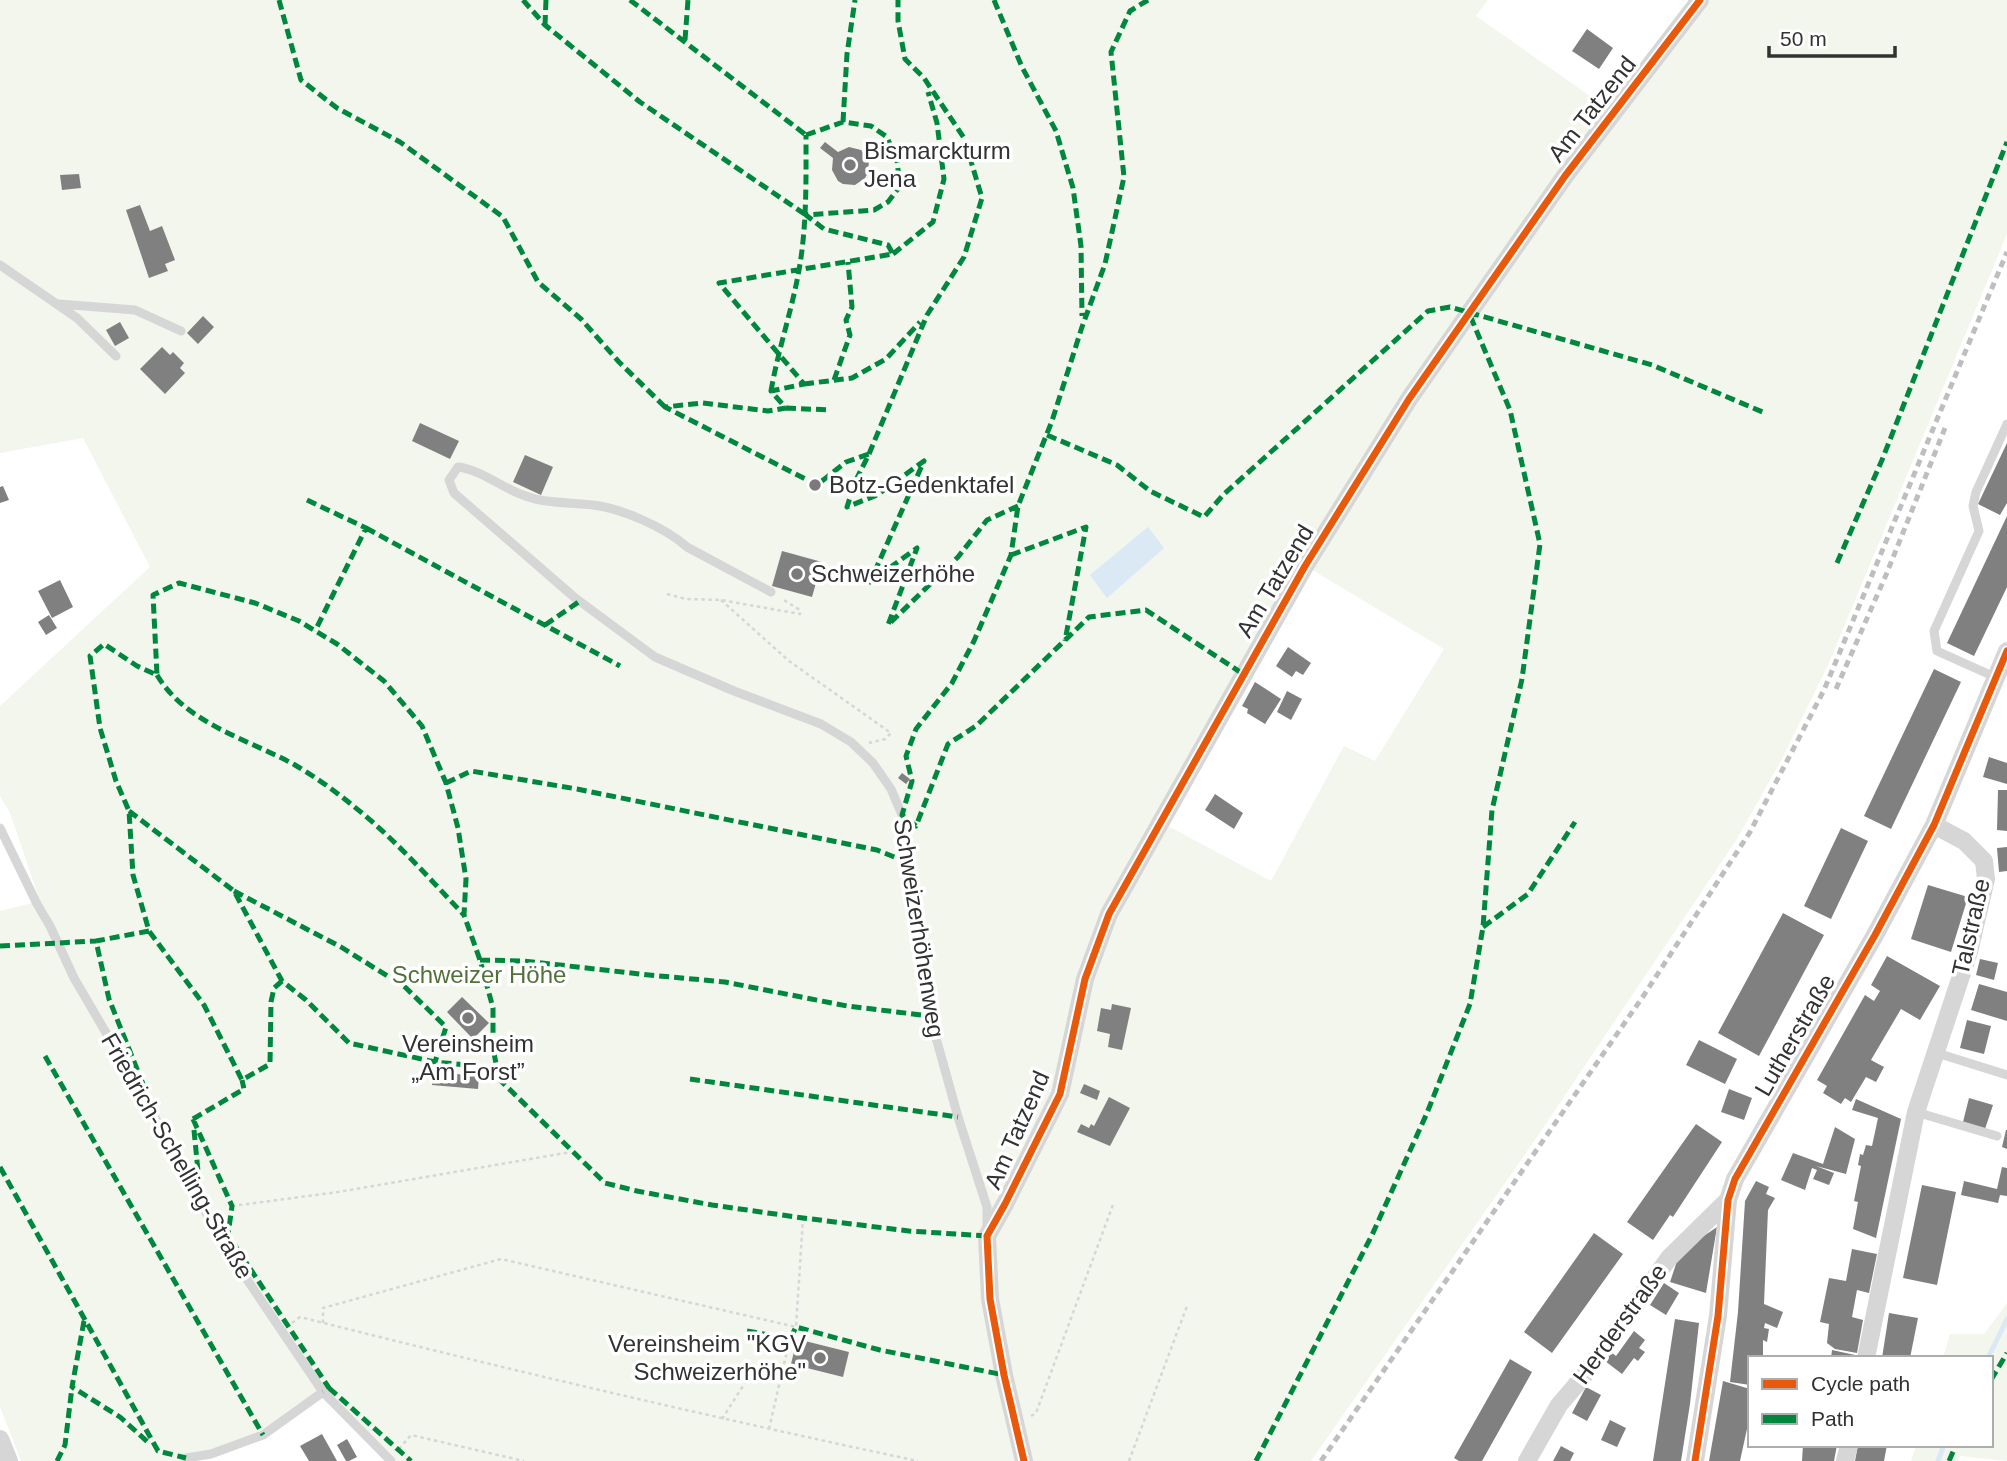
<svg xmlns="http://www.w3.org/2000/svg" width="2007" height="1461" font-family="Arial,sans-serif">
  <rect width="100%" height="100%" fill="#fff"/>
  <path fill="#f2f6ed" d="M0 0H1488L1476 16 1610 110 1562 169 1404 397 1301 562 1103 913 1080 976 1092 982 1114 917 1166 825 1271 881 1344 746 1375 761 1444 649 1309 568 1411 405 1569 177 1707 0H2007V234L1829 663 1782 759 1737 839 1535 1140 1311 1461H396L323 1392 263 1435 211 1454 186 1458 180 1461H21L0 1407V911L40 901 10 813 0 796V706L150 567 83 438 0 453Z
    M2007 1303V1461L1960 1456 1958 1461H1911L1916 1445H1991V1358H1943L1950 1334H1984Z"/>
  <path fill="#dae9f4" d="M1148 527 1164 548 1107 598 1090 575Z"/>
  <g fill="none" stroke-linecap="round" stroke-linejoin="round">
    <path stroke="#dae9f4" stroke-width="5" d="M1988 1358 2007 1319
      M1938 1461 1944 1445"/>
  </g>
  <path fill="#808080" d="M1587 29 1613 48 1599 69 1572 51Z
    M825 142 838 152 849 147 861 150 869 160 868 173 865 178 855 185 843 184 838 181 832 170 833 158 820 148Z
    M79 174 81 188 62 190 60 175Z
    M140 205 150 231 162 226 175 260 165 264 168 271 149 278 126 210Z
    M203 316 214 327 198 344 187 333Z
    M120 322 129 338 115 346 106 330Z
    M162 347 170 355 173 352 184 363 180 368 185 373 165 394 140 369Z
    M420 423 459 441 450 459 412 441Z
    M2007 443V503L2000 515 1978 504Z
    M525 455 553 467 541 495 513 482Z
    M3 486 9 500 0 503V487Z
    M2007 516V587L1974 656 1947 643Z
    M782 551 822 562 812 597 772 586Z
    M60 580 73 607 52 618 38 591Z
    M49 615 57 628 46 635 38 622Z
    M1288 647 1311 663 1303 675 1296 671 1292 677 1276 666Z
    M1934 669 1961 682 1891 829 1864 816Z
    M1255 682 1281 699 1265 724 1247 713 1248 709 1242 706Z
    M1287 691 1302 699 1291 720 1277 712Z
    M1989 757 2007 763V784L1983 777Z
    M902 773 910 779 906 784 898 778Z
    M1998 790H2007V831L1997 830Z
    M1215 794 1243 813 1234 829 1205 810Z
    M1841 828 1868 841 1831 919 1804 906Z
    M2007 847V871L1999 872 1997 848Z
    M1928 885 1968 897 1951 952 1911 939Z
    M1783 913 1824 935 1759 1056 1718 1033Z
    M1887 956 1940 986 1920 1020 1901 1009 1871 1060 1884 1067 1876 1082 1866 1077 1851 1102 1845 1098 1841 1104 1823 1093 1827 1086 1817 1080 1865 995 1874 1001 1880 991 1871 985Z
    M1980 959 1998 963 1994 980 1976 975Z
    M1979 984 2007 992V1021L1971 1010Z
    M462 997 489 1023 473 1039 447 1012Z
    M1112 1004 1131 1008 1122 1050 1108 1047 1110 1034 1097 1031 1101 1008 1111 1010Z
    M1967 1020 1991 1026 1984 1054 1960 1048Z
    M1699 1040 1737 1059 1725 1084 1686 1065Z
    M433 1072 479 1076 478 1089 432 1085Z
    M1084 1084 1100 1091 1097 1100 1080 1093Z
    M1729 1089 1752 1098 1744 1120 1721 1112Z
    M1109 1097 1130 1108 1110 1146 1077 1132 1081 1124 1089 1128 1091 1124 1094 1126Z
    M1969 1098 1993 1105 1985 1129 1963 1122Z
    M1856 1099 1901 1119 1876 1238 1853 1229 1858 1202 1854 1201 1861 1166 1858 1165 1860 1154 1863 1155 1866 1145 1872 1146 1878 1118 1852 1110Z
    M1696 1124 1722 1142 1673 1217 1670 1215 1653 1240 1627 1222Z
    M1835 1127 1855 1139 1846 1174 1816 1166 1834 1173 1829 1185 1813 1179 1817 1170 1812 1168 1805 1190 1781 1180 1793 1153 1823 1164Z
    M2006 1130H2007V1149L2002 1147Z
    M2002 1167 2007 1168V1196L2000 1195 1998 1203 1961 1195 1964 1181 1997 1189Z
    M1756 1181 1769 1187 1766 1194 1775 1198 1768 1210 1764 1304 1783 1312 1777 1328 1765 1323 1764 1328 1769 1329 1767 1342 1763 1340V1358H1750V1385L1730 1382 1738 1312 1745 1201Z
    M1922 1185 1956 1192 1937 1285 1903 1278Z
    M1717 1227 1706 1293 1670 1282 1680 1252Z
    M1594 1233 1623 1254 1552 1353 1524 1332Z
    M1852 1249 1877 1254 1869 1293 1857 1290 1852 1317 1863 1320 1857 1353 1835 1349 1827 1343 1829 1324 1820 1322 1829 1278 1846 1281Z
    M1664 1283 1679 1293 1666 1315 1650 1305Z
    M1889 1313 1918 1318 1910 1358H1882Z
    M1675 1319 1699 1323 1690 1404 1681 1461H1653Z
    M1634 1331 1645 1340 1639 1348 1645 1352 1638 1361 1634 1358 1622 1374 1605 1361 1611 1352 1616 1356Z
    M797 1339 849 1352 843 1377 791 1364Z
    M1832 1350 1855 1355 1854 1358H1831Z
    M1510 1359 1532 1372 1482 1461H1459L1454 1458Z
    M1723 1381 1750 1389V1415L1740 1461H1709Z
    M1586 1387 1601 1395 1587 1421 1572 1413Z
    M1610 1420 1626 1428 1617 1447 1601 1440Z
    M322 1434 337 1461H309L300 1446Z
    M347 1439 357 1457 349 1461H346L337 1445Z
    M1803 1445H1837L1834 1461H1802Z
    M1858 1445H1887L1884 1461H1855Z
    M1561 1446 1574 1453 1570 1461H1553Z"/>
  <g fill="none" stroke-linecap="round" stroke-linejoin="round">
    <path stroke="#d6d6d6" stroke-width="2.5" stroke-dasharray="3.5 3.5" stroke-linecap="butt" d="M667 594 686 599 721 600 800 614V610L782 599
      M721 600 789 661 891 733 885 739 869 743
      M232 1206 338 1192 571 1152
      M292 1323 300 1317C505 1369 711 1417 918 1461
      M323 1323V1308L501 1259 796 1327 803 1218
      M1031 1416 1036 1413 1114 1202
      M722 1419 750 1375 759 1369 783 1368 790 1339
      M769 1429 783 1368
      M1991 1444 1997 1447
      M399 1449 411 1435 524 1461
      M1129 1461 1187 1306"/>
    <path stroke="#d6d6d6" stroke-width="9" d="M0 265 77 318 116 356
      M59 304 135 310 181 331
      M771 592 687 547C666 528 621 508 593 505 570 502 545 504 523 495 500 487 482 470 458 467L449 480 454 493 574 597 655 657 734 691 821 724 851 742 873 763 891 789 902 815 930 1016 958 1117 987 1207V1230
      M1995 677 1937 651 1934 631 1979 531 1973 506 1976 492 2007 424
      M0 828 37 904 50 926 74 978 150 1108 221 1241 323 1392 391 1461
      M1937 1053 2007 1075
      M1916 1112 1997 1136
      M186 1458 211 1454 263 1435 323 1392"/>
    <path stroke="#d6d6d6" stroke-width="18" d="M1866 1358 1916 1112 1969 952 1986 879 1984 861 1964 841 1934 825
      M0 1439 9 1461
      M1024 1461 1004 1375 990 1299 987 1236 1005 1204 1060 1094 1085 979 1109 914 1305 566 1409 399 1565 176 1700 0
      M1527 1461 1559 1405 1583 1377 1669 1258 1728 1200
      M1695 1461 1718 1316 1728 1200 1735 1179 1875 935 1934 825 2007 651
      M1845 1461 1849 1445"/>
    <path stroke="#bebebe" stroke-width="5" stroke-dasharray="7 5" stroke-linecap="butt" d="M1836 689 1886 575 1945 428
      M1321 1461 1644 995 1750 832 1824 690 2007 252"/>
    <path stroke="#00873e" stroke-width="5" stroke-dasharray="10 5" stroke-linecap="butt" d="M279 0 301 80 337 108 400 142 503 217 538 282 581 319 619 362 665 407
      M523 0 545 25 640 102 806 215
      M630 0 806 135
      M994 0 1022 67 1056 131 1073 188 1081 246 1082 316
      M1148 0 1130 11 1111 52 1124 177 1105 264 1082 327 1052 421 1018 506 1011 555 974 641 952 683 916 729 906 756 912 781 902 815 916 826 948 744 976 726 1089 617 1146 610 1243 674
      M545 25 546 0
      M685 40 688 0
      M843 122 847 54 855 0
      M806 135 843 122 871 126 887 137 897 161 900 186 888 202 874 210 806 215 824 229 888 245 893 254 719 283 804 384 771 391 786 408 768 411 703 403 665 407 817 485 846 462 869 454 855 482 847 507 877 495 924 461 870 582 917 548 888 625 958 557 987 520 1018 506
      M893 254 933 222 944 179 937 123 928 92
      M834 380 850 335 846 320 852 307 848 262
      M804 384 852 378 886 359 920 322
      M771 391C778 350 792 310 799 270 807 225 806 180 806 135
      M786 408 830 410
      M1047 435 1117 465 1150 491 1204 517 1224 494 1428 311 1450 307 1652 365 1765 413
      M869 454 927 315 964 257 982 198 964 138 924 78 905 59 898 21V0
      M307 500 366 528 315 631
      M366 528 620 666
      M1011 555 1086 527 1065 641
      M1837 563 1882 460 2007 142
      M545 625 580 601
      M157 675C186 724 248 739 295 765 314 776 335 791 352 805 393 837 428 877 464 915
      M446 783 471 771 577 789 877 850 909 863
      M129 811 234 891 282 981 306 1000 349 1043 435 1062 477 1066 499 1079 605 1183 637 1191 712 1205 803 1218 909 1231 987 1236
      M234 891 341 947 405 987 446 1027 435 1062
      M1483 927 1528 894 1575 822
      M149 931 96 941 109 999 143 1084 150 1108
      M0 946 96 941
      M480 960 524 961 649 975 725 982 847 1006 930 1016
      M282 981 274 988 271 1002 270 1064 242 1080 204 1005 149 931 133 875 129 811 116 781 100 728 90 656 104 644 137 666 157 675 153 595 179 583 255 603 299 621 337 644 384 681 422 726 446 783 458 828 466 879 464 915 480 960 493 1008V1048L499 1079
      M45 1056 263 1435
      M690 1079 958 1117
      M193 1119 232 1206 228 1235 329 1388 323 1392
      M193 1119 244 1089 242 1080
      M194 1130 201 1202
      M0 1167 158 1451 186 1458
      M84 1321 72 1387 120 1417 150 1444
      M747 1331 790 1339 796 1327 880 1350 1004 1375
      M1991 1380 2007 1353
      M329 1388 411 1461
      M57 1461 65 1445 72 1387
      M1256 1461 1372 1235 1427 1113 1470 1004 1483 927 1492 810 1522 679 1540 544 1510 410 1469 313
      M1949 1461 1956 1445"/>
    <g stroke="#fff" stroke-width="11">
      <path id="cycleway" d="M1024 1461 1004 1375 990 1299 987 1236 1005 1204 1060 1094 1085 979 1109 914 1305 566 1409 399 1565 176 1700 0
        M1695 1461 1718 1316 1728 1200 1735 1179 1875 935 1934 825 2007 651"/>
    </g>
    <use href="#cycleway" stroke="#e8590c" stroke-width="7"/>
  </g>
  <g fill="#7a7a7a" stroke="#fff" stroke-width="2.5">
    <circle cx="850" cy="165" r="7"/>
    <circle cx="815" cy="485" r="7"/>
    <circle cx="797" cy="574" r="7"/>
    <circle cx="468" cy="1018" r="7"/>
    <circle cx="820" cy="1358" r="7"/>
  </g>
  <g text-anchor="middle" stroke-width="7" stroke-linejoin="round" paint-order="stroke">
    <g font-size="24" fill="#323232" stroke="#fff">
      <text transform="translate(1592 109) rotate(-52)" y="8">Am Tatzend</text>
      <text transform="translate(1275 581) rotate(-59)" y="8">Am Tatzend</text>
      <text transform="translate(1971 927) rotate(-77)" y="8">Talstraße</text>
      <text transform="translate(919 928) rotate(81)" y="8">Schweizerhöhenweg</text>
      <text transform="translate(1795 1035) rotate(-60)" y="8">Lutherstraße</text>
      <text transform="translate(1017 1130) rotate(-66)" y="8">Am Tatzend</text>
      <text transform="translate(177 1156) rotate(60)" y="8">Friedrich-Schelling-Straße</text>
      <text transform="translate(1620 1324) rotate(-54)" y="8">Herderstraße</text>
    </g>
    <g font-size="24" fill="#323232" stroke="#fff" text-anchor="start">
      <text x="864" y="159">Bismarckturm<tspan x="864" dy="28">Jena</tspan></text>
      <text x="829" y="493">Botz-Gedenktafel</text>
      <text x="811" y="582">Schweizerhöhe</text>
      <text x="468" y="1052" text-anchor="middle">Vereinsheim<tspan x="468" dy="28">„Am Forst”</tspan></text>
      <text x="806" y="1352" text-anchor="end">Vereinsheim "KGV<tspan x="806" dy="28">Schweizerhöhe"</tspan></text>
    </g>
    <g font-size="24" fill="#53723a" stroke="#fff">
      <text x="479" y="983">Schweizer Höhe</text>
    </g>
  </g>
  <rect x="1748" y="1356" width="245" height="91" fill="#ffffff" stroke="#adadad" stroke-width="2"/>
  <rect x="1762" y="1379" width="35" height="10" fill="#e8590c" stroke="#adadad" stroke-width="2"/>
  <text x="1811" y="1391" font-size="21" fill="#323232">Cycle path</text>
  <rect x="1762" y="1414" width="35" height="10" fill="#00873e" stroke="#adadad" stroke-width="2"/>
  <text x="1811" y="1426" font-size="21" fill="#323232">Path</text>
  <path d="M1769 46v10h126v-10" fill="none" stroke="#323232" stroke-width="3.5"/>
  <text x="1780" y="46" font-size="21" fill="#323232" stroke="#ffffff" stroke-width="5" paint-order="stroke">50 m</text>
</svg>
